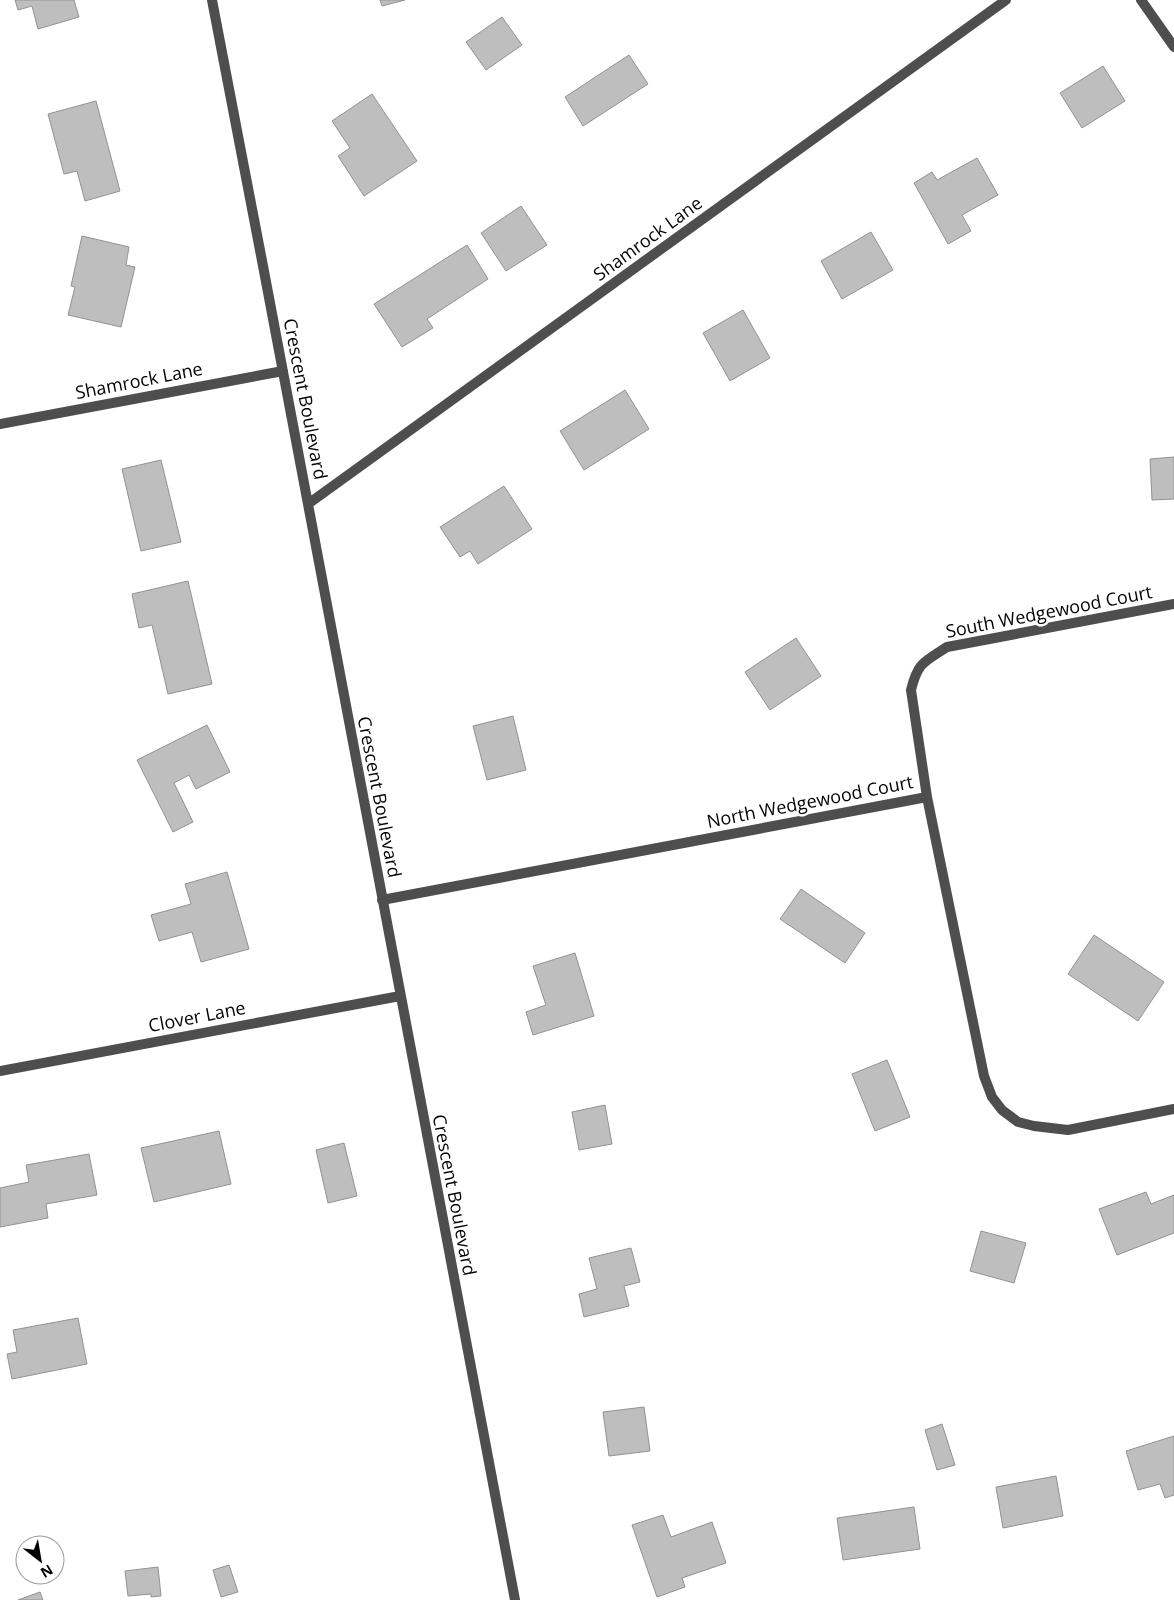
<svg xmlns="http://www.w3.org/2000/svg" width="1174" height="1600" font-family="'Open Sans',sans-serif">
  <rect width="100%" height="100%" fill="#fff"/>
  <path fill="#bebebe" stroke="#929292" d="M15 0H74L79 17 38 29 32 6 18 10Z
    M380 0H405L382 6Z
    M502 17 522 45 486 70 466 42Z
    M629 55 648 84 583 126 565 97Z
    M1103 66 1125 101 1082 128 1060 93Z
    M372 94 417 161 364 196 338 156 350 148 332 121Z
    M96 101 120 191 85 201 77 171 64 174 48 114Z
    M977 158 998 195 962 215 971 231 948 244 914 183 932 172 937 180Z
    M521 206 547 245 506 271 481 233Z
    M871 232 893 270 842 299 821 261Z
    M82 236 129 247 126 265 135 267 121 327 68 315 75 287 71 286Z
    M467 245 488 279 427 319 433 328 402 347 374 304Z
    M743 310 770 358 730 381 703 333Z
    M625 390 649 429 584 470 560 431Z
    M1174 457V499L1152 500 1150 459Z
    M161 460 181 542 141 551 122 469Z
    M504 486 532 529 478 564 470 551 460 557 440 527Z
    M188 581 212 684 168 694 152 625 139 628 132 594Z
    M796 638 821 676 770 710 745 672Z
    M513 716 526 770 487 780 473 726Z
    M207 725 230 772 196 789 189 775 174 783 193 822 173 832 137 760Z
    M227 872 249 949 201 962 192 932 159 941 151 915 191 904 185 884Z
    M801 889 865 933 845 963 780 919Z
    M1094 935 1164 982 1138 1021 1068 974Z
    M575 953 594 1016 533 1035 526 1012 546 1005 533 966Z
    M887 1060 910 1117 875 1131 852 1074Z
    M605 1105 612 1144 579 1150 572 1112Z
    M219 1131 231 1184 154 1202 141 1148Z
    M344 1143 357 1196 328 1203 316 1150Z
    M89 1154 97 1195 46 1204 48 1218 0 1227V1188L29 1182 26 1165Z
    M1146 1192 1151 1204 1174 1195V1233L1117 1255 1099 1209Z
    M981 1231 1026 1243 1014 1283 970 1271Z
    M631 1248 640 1282 624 1286 629 1306 584 1317 579 1294 597 1289 589 1258Z
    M78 1318 87 1364 12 1379 7 1354 17 1352 13 1330Z
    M644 1407 650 1451 609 1456 603 1412Z
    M942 1424 955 1465 937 1470 925 1430Z
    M1174 1436V1495L1165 1498 1160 1484 1138 1490 1126 1451Z
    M1056 1476 1063 1516 1003 1528 996 1487Z
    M914 1507 920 1549 843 1560 837 1518Z
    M663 1515 671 1537 712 1522 726 1563 682 1578 685 1587 657 1597 632 1525Z
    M229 1565 238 1592 221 1597 213 1570Z
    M158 1567 161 1596 151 1597V1594L128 1596 125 1571Z
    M40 1592 43 1600H18Z"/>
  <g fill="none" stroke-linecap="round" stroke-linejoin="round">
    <path stroke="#4e4e4e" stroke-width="10" d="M212 0C315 533 413 1067 515 1600
      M1141 0 1174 47
      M0 424 283 371
      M308 504 1006 0
      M1174 604 947 647C924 662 918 662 911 690L927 797 984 1076 992 1097 1002 1110 1018 1122 1034 1126 1068 1130 1174 1109
      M382 900 927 797
      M0 1071 400 996"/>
  </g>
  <g text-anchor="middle" stroke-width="5" stroke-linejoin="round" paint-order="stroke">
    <g font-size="18" fill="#000" stroke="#fff">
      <text transform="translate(648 239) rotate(-36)" y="6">Shamrock Lane</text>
      <text transform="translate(139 381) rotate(-11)" y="6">Shamrock Lane</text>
      <text transform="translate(305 399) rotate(79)" y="6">Crescent Boulevard</text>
      <text transform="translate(1049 612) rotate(-11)" y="6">South Wedgewood Court</text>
      <text transform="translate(379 797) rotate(79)" y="6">Crescent Boulevard</text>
      <text transform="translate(810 802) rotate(-11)" y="6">North Wedgewood Court</text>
      <text transform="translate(197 1017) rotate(-11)" y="6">Clover Lane</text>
      <text transform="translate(454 1195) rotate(79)" y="6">Crescent Boulevard</text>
    </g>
  </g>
  <g transform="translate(40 1560) rotate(149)"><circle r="24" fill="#ffffff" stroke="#999999"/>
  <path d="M0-4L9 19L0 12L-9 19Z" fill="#000000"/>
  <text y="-8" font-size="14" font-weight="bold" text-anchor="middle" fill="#000000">N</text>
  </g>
</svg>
